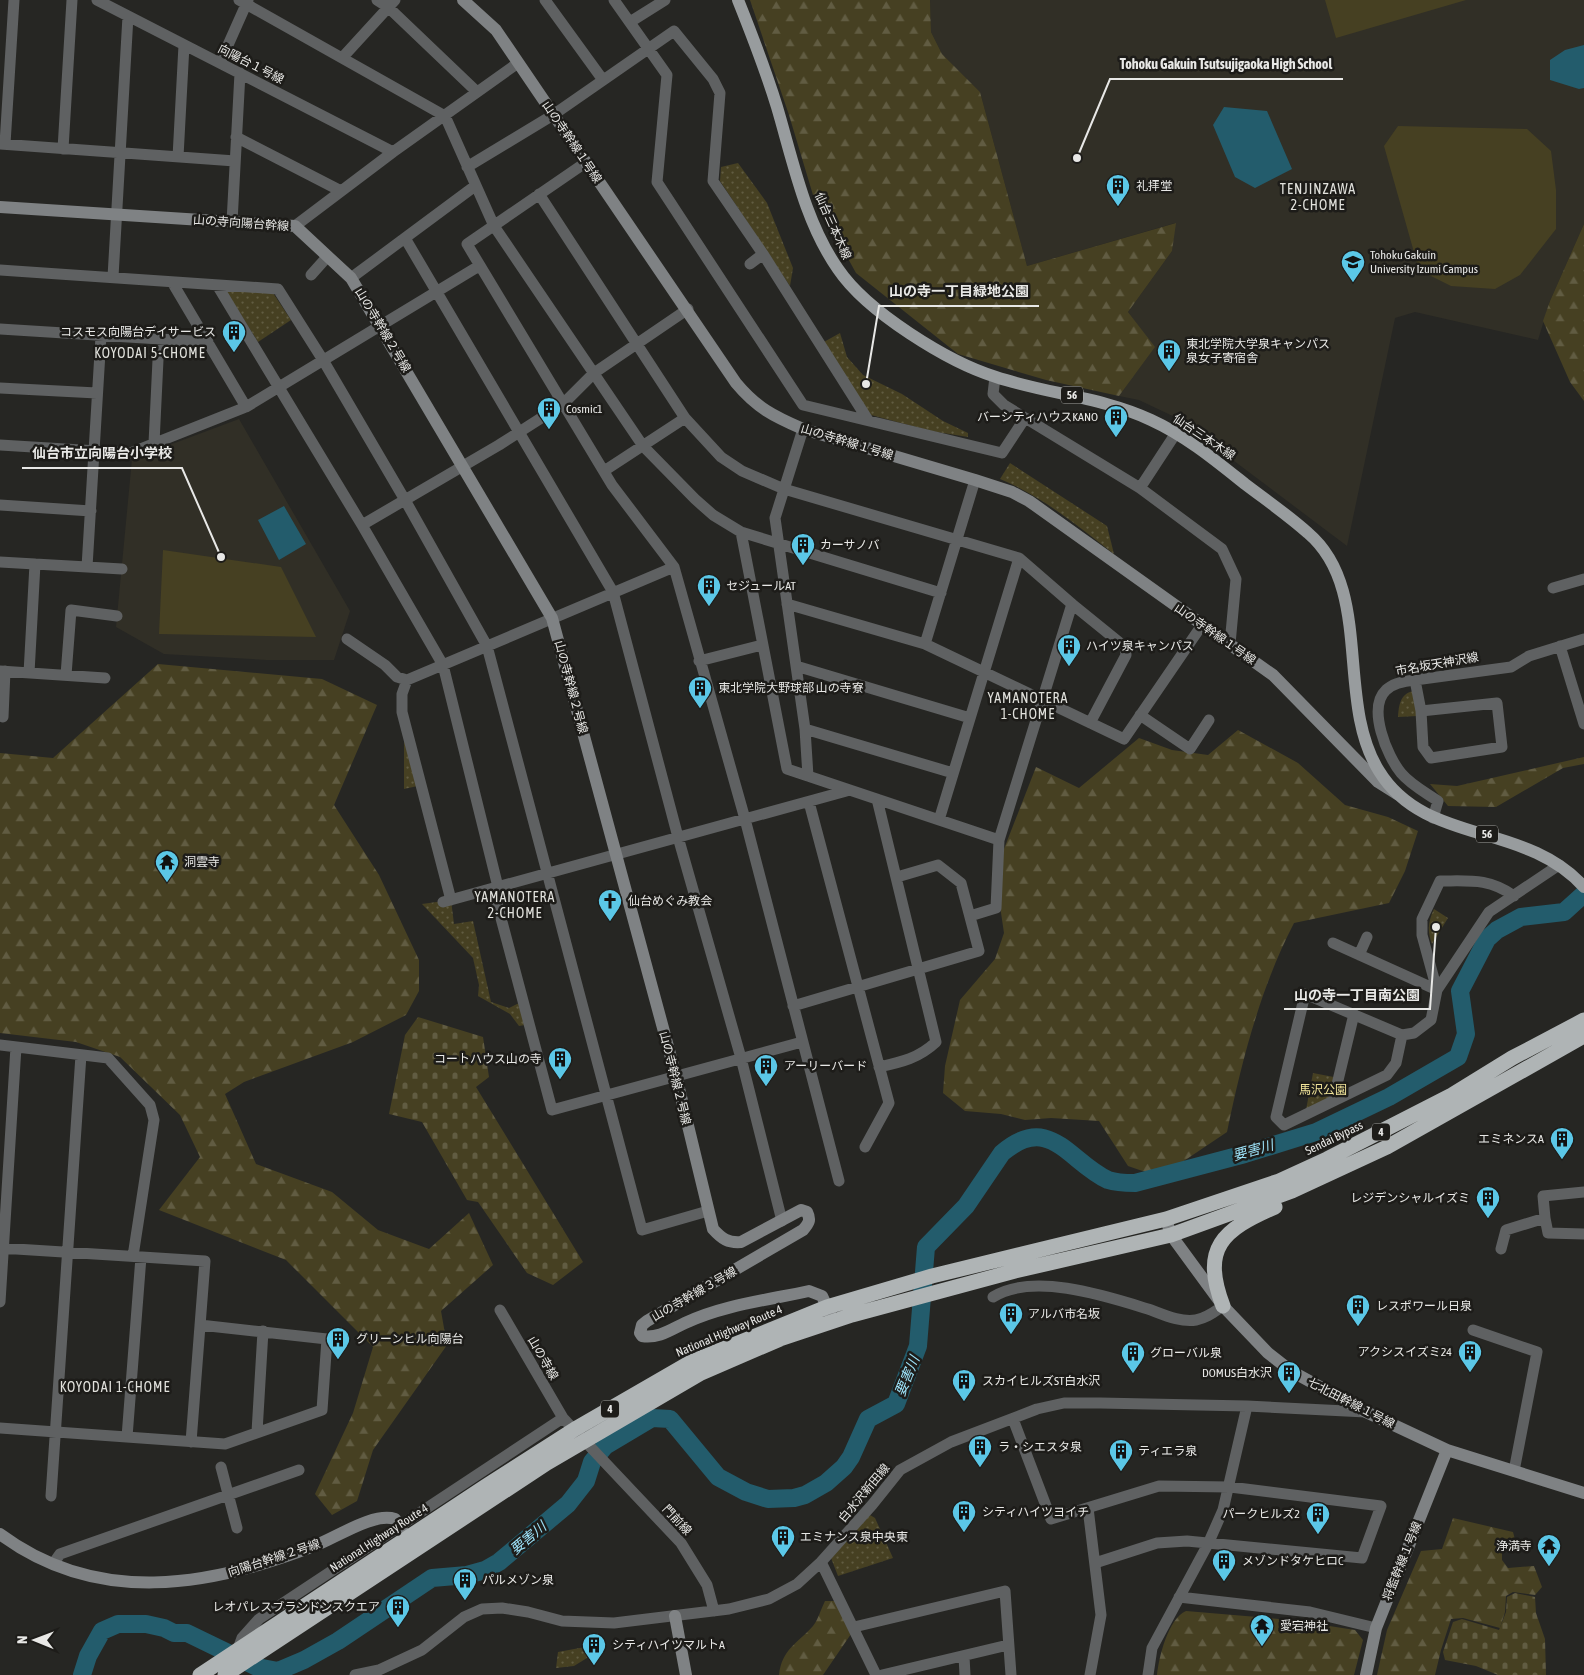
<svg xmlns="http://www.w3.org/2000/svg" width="1584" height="1675" font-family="'Asap Condensed','Noto Sans JP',sans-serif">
  <defs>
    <pattern id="green-dots" width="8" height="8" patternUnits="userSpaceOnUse" patternTransform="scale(1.25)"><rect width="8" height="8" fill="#464022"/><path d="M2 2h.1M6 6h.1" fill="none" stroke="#615c42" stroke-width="1.8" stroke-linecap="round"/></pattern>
    <pattern id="forest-firs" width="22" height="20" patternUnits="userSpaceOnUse" patternTransform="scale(1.25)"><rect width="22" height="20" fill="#464022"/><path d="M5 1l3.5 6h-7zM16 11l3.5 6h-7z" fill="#615c42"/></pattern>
    <pattern id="cemetery-stones" width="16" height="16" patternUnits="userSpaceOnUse" patternTransform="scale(1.25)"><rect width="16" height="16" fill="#464022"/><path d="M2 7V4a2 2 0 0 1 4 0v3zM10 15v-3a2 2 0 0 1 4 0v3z" fill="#615c42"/></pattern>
  </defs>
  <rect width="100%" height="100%" fill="#262623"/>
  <path fill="#312f26" d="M930 0H1584V224L1550 301 1538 340 1415 312 1395 318 1347 546 1177 418 1139 400 1119 396 1154 348 1128 312 1172 251 1175 223 1027 266 980 92 942 54 931 32Z
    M239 419 350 611 334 660H267L164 654 116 627 132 459Z"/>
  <path fill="url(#green-dots)" d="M738 163 767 203 793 268 790 286 720 181 721 167Z
    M225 289 273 293 291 320 258 342Z
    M840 333 847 357 863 375 902 394 943 421 968 433V437L931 431 871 415 822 343Z
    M1010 463 1107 526 1114 554C1078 526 1043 497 1000 479Z
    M1413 691 1418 716 1398 717C1399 705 1400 694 1413 691Z
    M404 719 422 785 404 789Z
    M451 900 454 924 473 921 491 1002 509 1008 519 1003 525 1025 519 1026 510 1014 478 996 479 985 473 958 422 904Z
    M1434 909 1448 918 1432 944C1427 931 1428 922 1434 909Z
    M1313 1073 1339 1078 1333 1101 1305 1115Z
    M870 1515 875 1518 893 1558 838 1576 831 1558Z
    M585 1647 587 1658 574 1666 556 1668 558 1652Z"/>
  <path fill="url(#forest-firs)" d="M750 0H930L931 32 942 54 980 92 1027 266 1176 223 1172 251 1128 312 1155 347 1119 396 1046 380 958 354 856 273 813 195 789 115Z
    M1584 224V401L1570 382 1543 321 1550 301Z
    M158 664 322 679 377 705 334 805 379 875 419 960V991L406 1015 353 1042 244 1082 225 1094 256 1164 332 1192 378 1230 429 1249 469 1213 493 1265 441 1311 447 1345 373 1450 357 1501 332 1515 315 1494 353 1413 373 1347 286 1260 159 1210 200 1157 180 1115 120 1057 76 1042 0 1033V753L53 758Z
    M1238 730 1298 763 1345 805 1388 817 1418 831 1405 871 1389 903 1294 923C1260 989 1242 1060 1227 1132L1160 1177 1128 1166 1099 1121 1051 1118 1025 1120 1001 1114 965 1111 943 1093 945 1066 960 1000 995 959 1004 933 995 872 1036 767 1079 788 1139 738 1172 750 1208 755Z
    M1584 757V764L1563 768 1496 807 1448 806 1430 784 1457 786Z
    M1453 1518 1513 1532 1517 1547 1502 1552V1560L1508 1568 1534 1566 1542 1587 1535 1595 1513 1592 1506 1596 1505 1612 1500 1628 1463 1618 1451 1619 1441 1650 1435 1675H1377L1387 1630 1421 1551 1442 1549Z
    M825 1601H835L851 1634 823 1675H779C782 1649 797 1644 813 1626 818 1620 821 1609 825 1601Z
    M1186 1611 1291 1620 1355 1630 1363 1640 1354 1675H1157C1159 1657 1168 1619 1186 1611Z"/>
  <path fill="url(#cemetery-stones)" d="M418 1017 483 1037 489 1077 476 1087 583 1262 553 1285 527 1273 478 1202 467 1200 422 1122 389 1114 405 1035Z
    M1515 1593 1535 1597 1536 1613 1545 1639 1546 1675H1498L1476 1666 1445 1660 1443 1652 1453 1622 1462 1619 1499 1630 1506 1612 1507 1597Z"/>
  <path fill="#464022" d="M1325 0H1466L1336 38Z
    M1398 126 1527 129 1551 151 1556 190V229L1520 275 1495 289 1451 286 1419 270 1384 146Z
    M163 550 281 567 316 637 159 634Z"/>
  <path fill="#235c6c" d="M1584 45V88L1579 89 1550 80V60L1565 50Z
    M1224 107 1267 111 1292 169 1255 188 1235 177 1213 125Z
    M284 506 306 544 279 560 258 520Z"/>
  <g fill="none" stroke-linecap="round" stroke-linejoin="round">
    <path stroke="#235c6c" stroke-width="18" d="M82 1675 88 1656 102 1631 118 1624H146L164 1628 174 1633H187L257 1667 278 1671 304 1660 338 1641 432 1578 467 1575 485 1570 499 1562 568 1504 586 1481 592 1462 605 1446 652 1418 670 1419 718 1477 746 1492 768 1499 794 1498 805 1495 826 1483 844 1467 851 1457 868 1419 896 1404 918 1346 926 1247 966 1206 1002 1153C1050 1112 1069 1162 1108 1180 1117 1183 1125 1183 1135 1183L1245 1154 1316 1132 1389 1097 1458 1057 1466 1034 1460 991 1487 939 1497 930 1521 917 1564 912 1584 894"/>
    <path stroke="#5f6162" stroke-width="11" d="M97 0 393 152
      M239 0 445 116 494 226 643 446 695 499 713 515 741 532 941 593
      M377 0 388 7 476 91
      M545 0 603 80
      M614 0 667 75 657 182 803 405 1002 453 1025 418
      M630 22 665 0
      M342 58 395 0
      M220 63 248 0
      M236 137 341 191
      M0 144 235 161
      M5 144 14 0
      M63 149 72 0
      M178 157 184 45
      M585 163 467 244 612 485 674 567 745 819 839 1181
      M467 167 553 115 674 31 713 79 720 93 713 181 763 254 868 420
      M539 194 685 418 721 457 742 471 784 489 1019 558 1072 604 999 840 996 908 970 916
      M232 222 240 73
      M295 226 393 152 518 63
      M405 238 613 592 678 837 741 1058 782 1221
      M750 264 763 254
      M0 270 278 289 323 360 405 500 487 646 642 1230 708 1211
      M311 275 327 257
      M113 277 128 16
      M351 278 475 186
      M172 282 246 407
      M217 285 362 525 443 665 498 887
      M0 329 208 342
      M995 377 993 394 1004 405 1140 488 1222 549 1236 579 1230 644
      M0 388 97 393
      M803 429 775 518 805 729 808 776
      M154 443 159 339
      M0 445 130 453 246 407 479 266
      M604 471 685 418
      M1140 488 1176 433
      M0 505 91 511
      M362 525 499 445 563 404 594 373 688 309
      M741 532 787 769 999 840
      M0 562 122 569
      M87 567 101 336
      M1553 588 1584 579
      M787 604 925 644 1124 739 1202 625
      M1072 604 1125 647 1126 655 1090 723
      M347 639 385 665 397 677 407 680 402 694V712L451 900
      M925 644 975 480
      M1560 646 1584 724
      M699 661 762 645
      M796 666 970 718
      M0 671 105 678
      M29 673 35 564
      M66 675 71 610 117 616
      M407 680 674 567
      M1415 680 1421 711 1423 747 1431 758 1502 747 1497 703 1421 711
      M1140 715 1190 749 1209 720
      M3 717 5 671
      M805 729 953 773
      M877 799 936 1042C919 1058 902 1062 879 1067
      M809 802 889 1103 865 1147
      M1433 818 1438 801C1425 792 1411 785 1401 773 1387 756 1367 708 1386 690 1393 683 1405 681 1415 680L1511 667 1529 656 1584 639
      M939 820 1019 558
      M493 888 552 1110 802 1042
      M443 902 850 790
      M1333 943 1437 990 1422 935V919L1440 881C1469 881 1489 878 1514 896
      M1359 955 1367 937
      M793 1006 979 951 961 883 938 865 897 877
      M1402 1035 1396 1063 1387 1075 1284 1125 1276 1117 1305 994 1402 1035 1414 1033 1431 1020 1437 990 1489 912 1559 865
      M0 1045 108 1058 150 1105 154 1120 133 1256
      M1333 1101 1354 1014
      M1545 1218 1548 1233 1584 1234
      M0 1248 205 1261 191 1442
      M1501 1249 1506 1230 1545 1218 1543 1196 1584 1192
      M993 1297C1033 1272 1106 1296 1148 1309 1162 1314 1181 1323 1196 1320 1207 1318 1214 1312 1223 1306
      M0 1302 16 1047
      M500 1310 563 1418
      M1473 1330 1537 1352 1514 1471
      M1013 1419 1051 1519 1159 1486 1230 1487 1381 1506 1362 1558 1187 1541 1157 1543 1095 1563
      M0 1428 225 1444 322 1410 327 1339 200 1325
      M257 1432 263 1331
      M127 1437 141 1257
      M221 1467 237 1528
      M51 1496 81 1055
      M1088 1508 1101 1615 1090 1675
      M821 1562 876 1675
      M53 1564 60 1554 299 1470
      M1179 1597 1310 1612 1376 1628
      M854 1627 1005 1591 1011 1675
      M238 1649 242 1638 259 1619 563 1418 681 1543 707 1585 714 1611
      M964 1656 965 1675
      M355 1675 379 1670 422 1650 464 1617 482 1609 502 1608 528 1612 562 1621 614 1623 729 1609 769 1599 797 1584 821 1562 872 1505 900 1470 951 1442 1037 1409 1064 1403H1100L1247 1406 1366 1412
      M882 1675 1008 1645
      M1148 1675 1152 1648 1208 1544 1223 1510 1247 1406"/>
    <path stroke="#7f8284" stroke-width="12" d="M463 0 496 30 736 383C757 408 773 416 803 429L975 480 1012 492 1029 501 1273 675 1378 782 1397 794
      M0 207 295 226 351 278 552 618 676 1076 713 1229C722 1239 728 1243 741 1242L801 1210 807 1212C811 1220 809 1223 803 1230L647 1321 642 1325 640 1333 642 1336C658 1339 672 1329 685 1323 723 1305 768 1300 809 1291L822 1296 831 1316
      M1166 1219 1171 1235 1223 1306 1268 1353 1291 1371 1366 1412 1447 1450 1584 1493
      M0 1534C97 1606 209 1587 314 1546 336 1538 373 1512 395 1519L411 1545
      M675 1616 686 1675
      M1366 1675 1376 1628 1447 1450"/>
    <path stroke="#989c9e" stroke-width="12" d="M738 0C752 35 766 71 777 107 793 161 805 222 838 269 867 312 948 362 996 377 1047 394 1102 397 1151 420 1186 436 1215 460 1245 484 1266 500 1288 515 1308 533 1374 589 1335 701 1379 771 1425 846 1525 821 1584 887"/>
    <path stroke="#afb4b5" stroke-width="15" d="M1223 1306C1201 1248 1222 1230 1275 1207
      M200 1675 486 1486 575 1429 691 1362 827 1307 932 1276 1166 1219 1279 1181 1327 1159 1452 1095 1512 1058 1584 1020
      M225 1675 547 1463 701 1373 780 1339 852 1315 1015 1271 1171 1235 1292 1191 1387 1147 1584 1036"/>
  </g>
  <defs>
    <g id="building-pin" transform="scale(1.25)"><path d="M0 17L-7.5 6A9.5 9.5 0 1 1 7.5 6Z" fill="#5bc7e7" stroke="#1d1c19"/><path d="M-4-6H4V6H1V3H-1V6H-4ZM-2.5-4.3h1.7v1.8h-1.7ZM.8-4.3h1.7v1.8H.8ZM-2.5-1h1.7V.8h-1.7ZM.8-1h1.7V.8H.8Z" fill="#111"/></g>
    <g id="university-pin" transform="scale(1.25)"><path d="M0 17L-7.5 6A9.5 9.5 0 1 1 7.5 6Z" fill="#5bc7e7" stroke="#1d1c19"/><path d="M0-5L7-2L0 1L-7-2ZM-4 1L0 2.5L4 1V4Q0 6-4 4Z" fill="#111"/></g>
    <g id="temple-pin" transform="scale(1.25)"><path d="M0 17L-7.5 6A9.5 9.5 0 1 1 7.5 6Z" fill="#5bc7e7" stroke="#1d1c19"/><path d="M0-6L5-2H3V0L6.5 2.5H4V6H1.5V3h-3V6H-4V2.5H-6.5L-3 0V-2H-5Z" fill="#111"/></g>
    <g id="church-pin" transform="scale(1.25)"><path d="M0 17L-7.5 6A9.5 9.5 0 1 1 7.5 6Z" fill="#5bc7e7" stroke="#1d1c19"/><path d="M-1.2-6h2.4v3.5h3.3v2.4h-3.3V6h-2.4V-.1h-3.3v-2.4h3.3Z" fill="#111"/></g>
  </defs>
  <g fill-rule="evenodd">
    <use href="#building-pin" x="1118" y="186"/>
    <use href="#university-pin" x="1353" y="262"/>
    <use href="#building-pin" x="234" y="332"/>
    <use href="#building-pin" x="1169" y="351"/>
    <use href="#building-pin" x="549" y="409"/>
    <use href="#building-pin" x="1116" y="417"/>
    <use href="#building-pin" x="803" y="545"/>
    <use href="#building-pin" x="709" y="586"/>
    <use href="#building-pin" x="1069" y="646"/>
    <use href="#building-pin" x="700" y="688"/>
    <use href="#temple-pin" x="167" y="862"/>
    <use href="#church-pin" x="610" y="901"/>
    <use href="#building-pin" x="560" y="1059"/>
    <use href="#building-pin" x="766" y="1066"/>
    <use href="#building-pin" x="1562" y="1139"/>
    <use href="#building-pin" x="1488" y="1198"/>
    <use href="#building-pin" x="1358" y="1306"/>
    <use href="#building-pin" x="1011" y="1314"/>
    <use href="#building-pin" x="338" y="1339"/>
    <use href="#building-pin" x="1470" y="1352"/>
    <use href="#building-pin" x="1133" y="1353"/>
    <use href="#building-pin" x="1289" y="1373"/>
    <use href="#building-pin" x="964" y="1381"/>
    <use href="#building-pin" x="980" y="1447"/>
    <use href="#building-pin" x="1121" y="1451"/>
    <use href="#building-pin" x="964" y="1512"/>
    <use href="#building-pin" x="1318" y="1514"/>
    <use href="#building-pin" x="783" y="1537"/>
    <use href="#temple-pin" x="1549" y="1546"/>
    <use href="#building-pin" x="1224" y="1561"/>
    <use href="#building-pin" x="465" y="1580"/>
    <use href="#building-pin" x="398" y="1607"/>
    <use href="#temple-pin" x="1262" y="1626"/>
    <use href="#building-pin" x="594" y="1645"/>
  </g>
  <g text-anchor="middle" stroke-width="5" stroke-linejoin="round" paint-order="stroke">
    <g fill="#1d1c19" stroke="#ababa8" stroke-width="1">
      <rect x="1061" y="386.5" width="22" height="17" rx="4"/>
      <rect x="1476" y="825.5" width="22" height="17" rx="4"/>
      <rect x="1372" y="1123.5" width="18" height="17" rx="4"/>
      <rect x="601" y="1400.5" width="18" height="17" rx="4"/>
    </g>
    <g font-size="11" font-weight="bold" fill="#e8e8e6">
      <text x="1072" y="399">56</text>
      <text x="1487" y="838">56</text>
      <text x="1381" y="1136">4</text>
      <text x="610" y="1413">4</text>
    </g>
    <g font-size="12" fill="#e8e8e6" stroke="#1d1c19">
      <text transform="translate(251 64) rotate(27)" y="4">向陽台１号線</text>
      <text transform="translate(572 142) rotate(56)" y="4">山の寺幹線１号線</text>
      <text transform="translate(241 223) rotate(4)" y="4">山の寺向陽台幹線</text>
      <text transform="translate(833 226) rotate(66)" y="4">仙台三本木線</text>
      <text transform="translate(383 330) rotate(59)" y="4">山の寺幹線２号線</text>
      <text transform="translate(1204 437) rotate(34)" y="4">仙台三本木線</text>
      <text transform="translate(847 442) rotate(17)" y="4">山の寺幹線１号線</text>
      <text transform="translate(1215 634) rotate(35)" y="4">山の寺幹線１号線</text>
      <text transform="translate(1437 664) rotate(-10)" y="4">市名坂天神沢線</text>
      <text transform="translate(571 687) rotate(75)" y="4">山の寺幹線２号線</text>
      <text transform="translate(675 1078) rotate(76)" y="4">山の寺幹線２号線</text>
      <text transform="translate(1334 1138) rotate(-26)" y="4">Sendai Bypass</text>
      <text transform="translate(694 1294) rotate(-30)" y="4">山の寺幹線３号線</text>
      <text transform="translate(729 1331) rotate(-23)" y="4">National Highway Route 4</text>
      <text transform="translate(543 1358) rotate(60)" y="4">山の寺線</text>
      <text transform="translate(1351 1403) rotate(27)" y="4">七北田幹線１号線</text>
      <text transform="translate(864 1493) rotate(-50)" y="4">白水沢新田線</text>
      <text transform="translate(677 1520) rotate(47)" y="4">門前線</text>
      <text transform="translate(379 1538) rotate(-33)" y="4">National Highway Route 4</text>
      <text transform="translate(274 1558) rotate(-18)" y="4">向陽台幹線２号線</text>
      <text transform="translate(1402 1561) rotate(-68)" y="4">将監幹線１号線</text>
    </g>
    <g font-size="12" fill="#e8e8e6" stroke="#1d1c19" text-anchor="start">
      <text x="1136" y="190">礼拝堂</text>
      <text x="1370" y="259">Tohoku Gakuin<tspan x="1370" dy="14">University Izumi Campus</tspan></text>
      <text x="216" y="336" text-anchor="end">コスモス向陽台デイサービス</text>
      <text x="1186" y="348">東北学院大学泉キャンパス<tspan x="1186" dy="14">泉女子寄宿舎</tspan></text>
      <text x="566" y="413">Cosmic1</text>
      <text x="1098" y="421" text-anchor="end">バーシティハウスKANO</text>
      <text x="820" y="549">カーサノバ</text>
      <text x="726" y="590">セジュールAT</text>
      <text x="1086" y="650">ハイツ泉キャンパス</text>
      <text x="718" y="692">東北学院大野球部 山の寺寮</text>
      <text x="184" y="866">洞雲寺</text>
      <text x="628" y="905">仙台めぐみ教会</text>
      <text x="542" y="1063" text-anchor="end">コートハウス山の寺</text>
      <text x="784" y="1070">アーリーバード</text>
      <text x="1544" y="1143" text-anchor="end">エミネンスA</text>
      <text x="1470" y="1202" text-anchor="end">レジデンシャルイズミ</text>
      <text x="1376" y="1310">レスポワール日泉</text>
      <text x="1028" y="1318">アルバ市名坂</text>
      <text x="356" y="1343">グリーンヒル向陽台</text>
      <text x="1452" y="1356" text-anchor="end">アクシスイズミ24</text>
      <text x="1150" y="1357">グローバル泉</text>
      <text x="1272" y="1377" text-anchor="end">DOMUS白水沢</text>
      <text x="982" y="1385">スカイヒルズST白水沢</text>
      <text x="998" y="1451">ラ・シエスタ泉</text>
      <text x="1138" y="1455">ティエラ泉</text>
      <text x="982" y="1516">シティハイツヨイチ</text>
      <text x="1300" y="1518" text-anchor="end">パークヒルズ2</text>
      <text x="800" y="1541">エミナンス泉中央東</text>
      <text x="1532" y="1550" text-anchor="end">浄満寺</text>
      <text x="1242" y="1565">メゾンドタケヒロC</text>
      <text x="482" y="1584">パルメゾン泉</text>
      <text x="380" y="1611" text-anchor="end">レオパレスブランドンスクエア</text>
      <text x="1280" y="1630">愛宕神社</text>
      <text x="612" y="1649">シティハイツマルトA</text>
    </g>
    <g font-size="12" fill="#f1e49a" stroke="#1d1c19">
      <text x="1323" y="1094">馬沢公園</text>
    </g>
    <g font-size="14" letter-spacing="1" fill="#e1e1dc" stroke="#1d1c19">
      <text x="1318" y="194">TENJINZAWA<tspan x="1318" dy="16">2-CHOME</tspan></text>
      <text x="150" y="358">KOYODAI 5-CHOME</text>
      <text x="1028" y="703">YAMANOTERA<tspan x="1028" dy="16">1-CHOME</tspan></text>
      <text x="515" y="902">YAMANOTERA<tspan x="515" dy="16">2-CHOME</tspan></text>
      <text x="115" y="1392">KOYODAI 1-CHOME</text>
    </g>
    <g font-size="14" font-style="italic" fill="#9ce1f7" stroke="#1d1c19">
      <text transform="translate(1253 1150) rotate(-16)" y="5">要害川</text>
      <text transform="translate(907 1376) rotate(-68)" y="5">要害川</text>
      <text transform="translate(528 1538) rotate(-40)" y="5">要害川</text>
    </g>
  </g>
  <path fill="none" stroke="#e8e8e6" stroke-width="2" d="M1077 158L1110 79H1343M866 384L879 306H1039M221 557L182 468H22M1436 927L1430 1009H1284"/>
  <g fill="#e8e8e6" stroke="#1d1c19" stroke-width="2">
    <circle cx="1077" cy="158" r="5"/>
    <circle cx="866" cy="384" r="5"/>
    <circle cx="221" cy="557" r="5"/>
    <circle cx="1436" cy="927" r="5"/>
  </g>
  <g font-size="14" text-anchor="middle" font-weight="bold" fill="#e8e8e6" stroke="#1d1c19" stroke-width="5" stroke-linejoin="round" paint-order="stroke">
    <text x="1226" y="69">Tohoku Gakuin Tsutsujigaoka High School</text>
    <text x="959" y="296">山の寺一丁目緑地公園</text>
    <text x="102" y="458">仙台市立向陽台小学校</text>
    <text x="1357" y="1000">山の寺一丁目南公園</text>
  </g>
  <g transform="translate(35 1640) rotate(271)" stroke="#1d1c19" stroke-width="4" paint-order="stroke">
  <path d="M0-4L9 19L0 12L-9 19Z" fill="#e8e8e6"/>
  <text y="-8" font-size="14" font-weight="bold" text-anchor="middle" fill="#e8e8e6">N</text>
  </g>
</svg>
